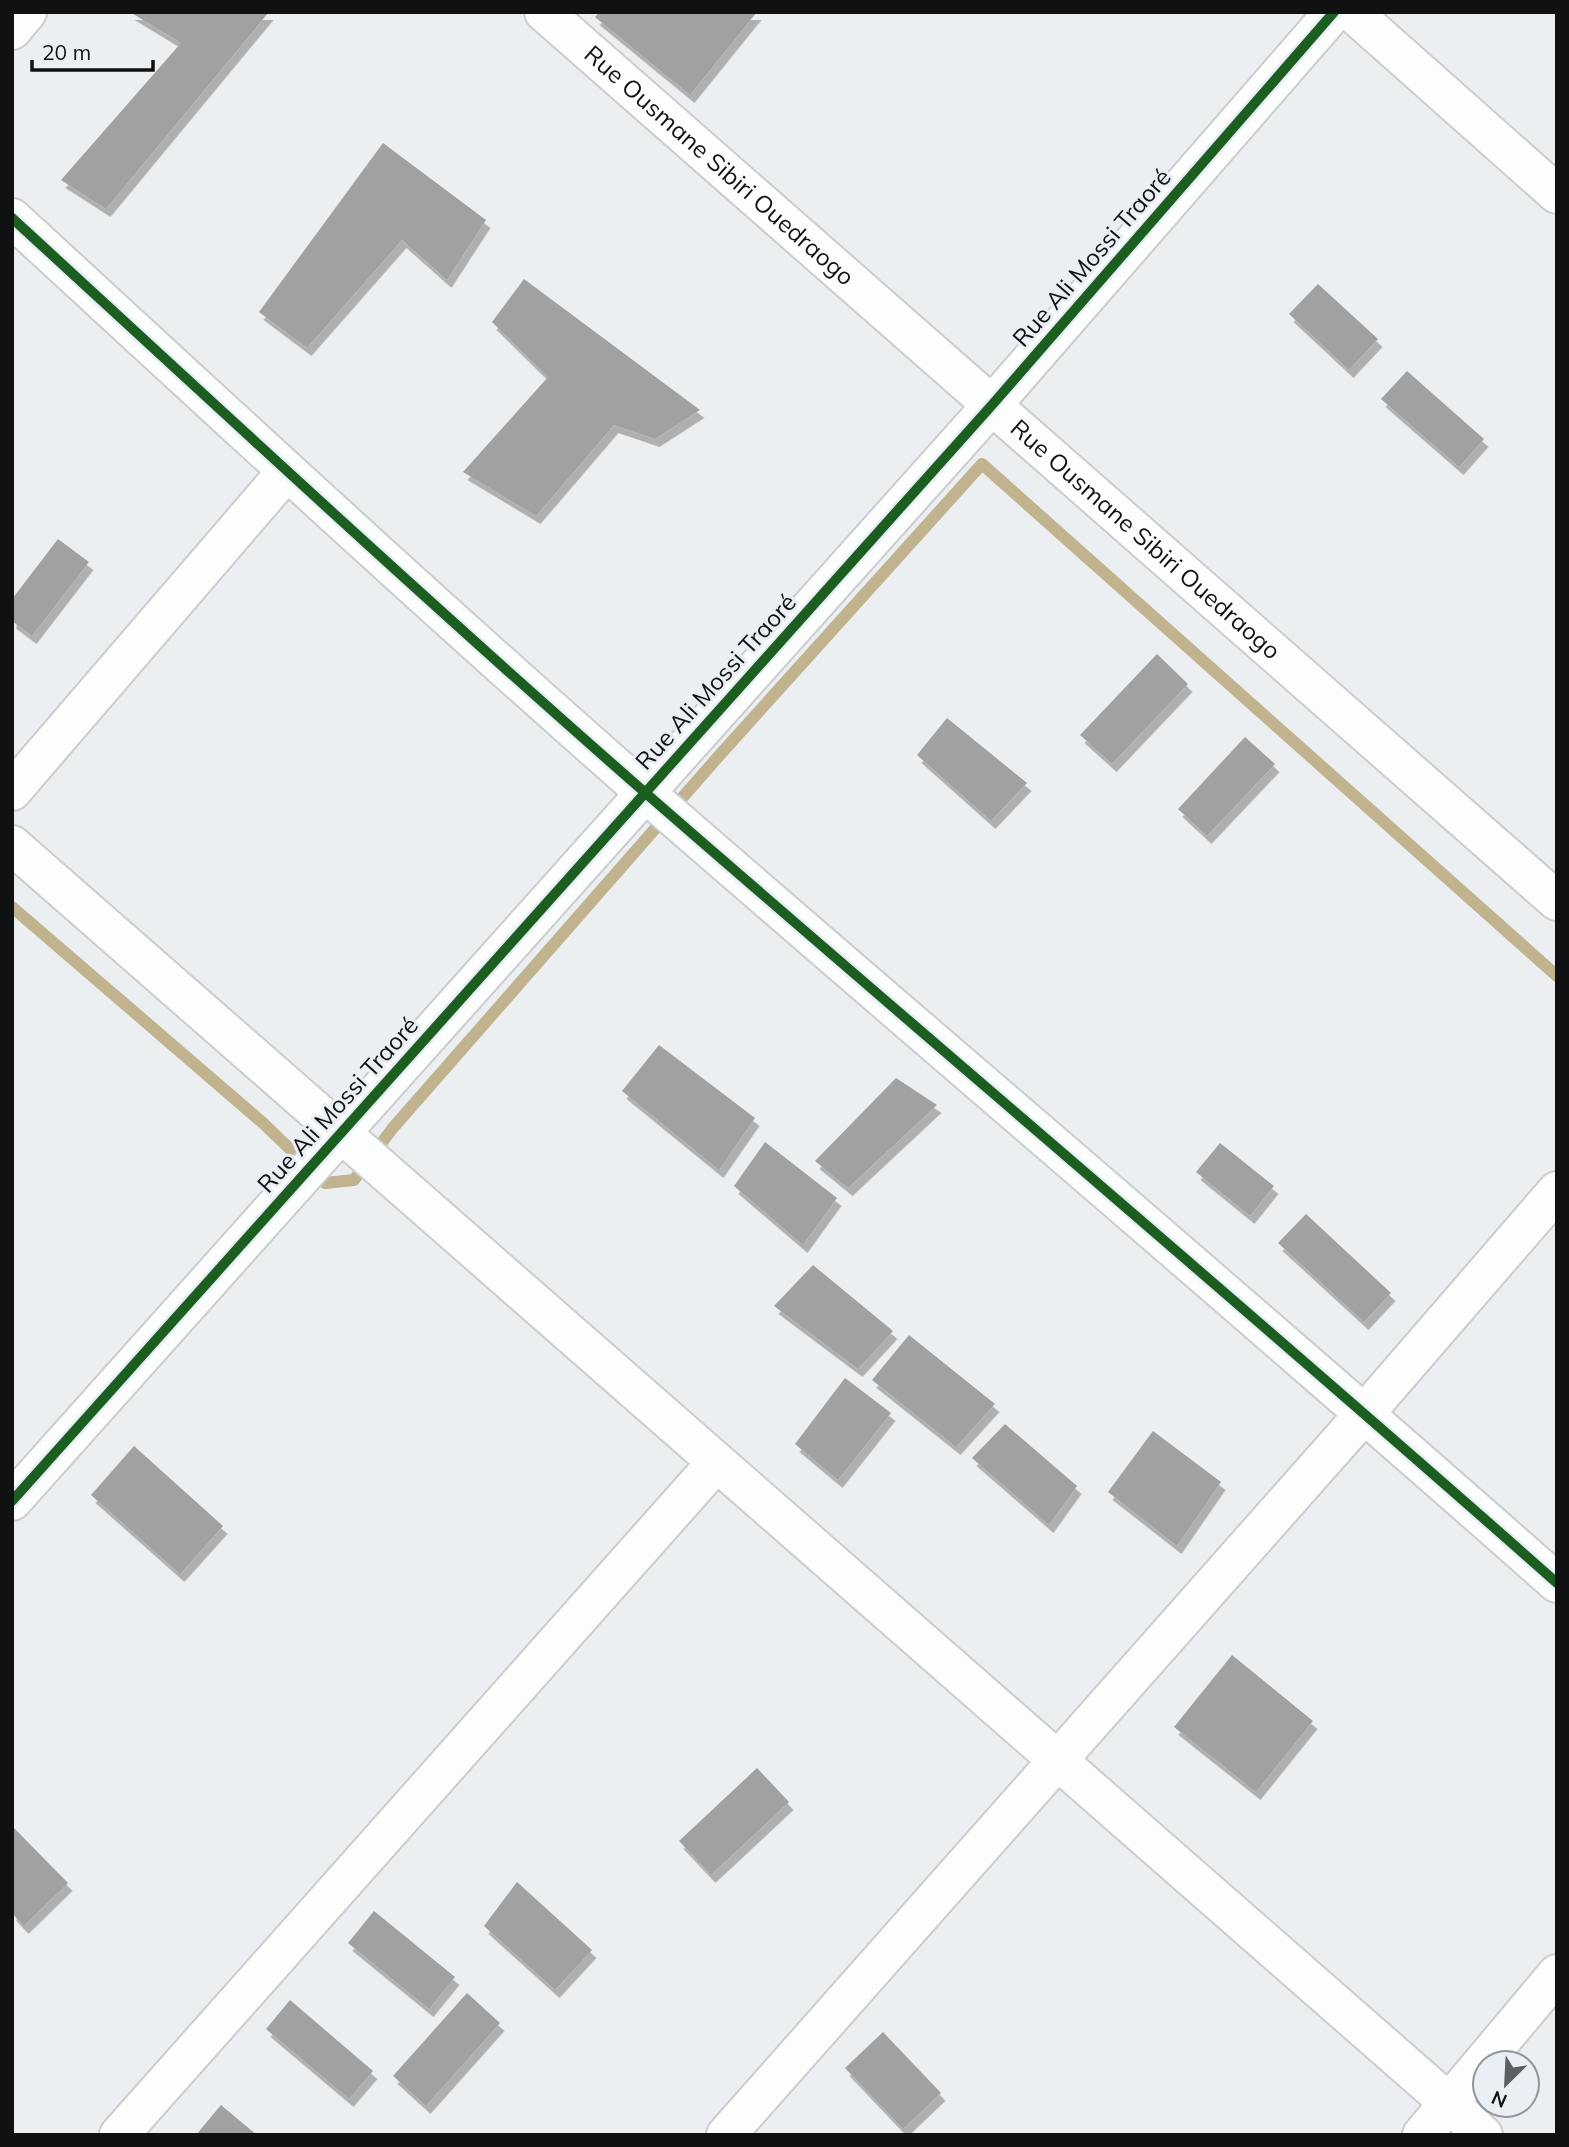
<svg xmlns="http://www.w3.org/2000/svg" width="1569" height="2147" font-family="Mulish,sans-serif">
  <defs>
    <filter id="shadow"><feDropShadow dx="4.5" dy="8" stdDeviation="0" flood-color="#0004"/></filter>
  </defs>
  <rect width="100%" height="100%" fill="#eceff1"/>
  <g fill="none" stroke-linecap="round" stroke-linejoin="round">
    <path stroke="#c0b38d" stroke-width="12" d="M12 907 263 1123 325 1183 354 1180 392 1129 717 758 982 464 1557 976"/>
  </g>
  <path fill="#9fa1a3" filter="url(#shadow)" d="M130 12H269L106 209 61 180 181 43Z
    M600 12H757L690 95 595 17Z
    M383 143 486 220 447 280 402 240 307 348 259 312Z
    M524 279 700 410 655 439 614 425 536 516 463 472 548 377 492 322Z
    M1318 284 1378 339 1349 370 1289 314Z
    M1407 371 1484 439 1459 467 1381 399Z
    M58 539 89 562 32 636 12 621V599Z
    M1157 654 1188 684 1112 764 1080 735Z
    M947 718 1027 783 991 821 917 755Z
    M1245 737 1275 764 1207 836 1178 809Z
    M659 1045 755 1118 719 1170 622 1091Z
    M896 1078 937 1105 848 1188 815 1161Z
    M765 1142 837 1198 803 1245 734 1186Z
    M1220 1143 1274 1186 1250 1216 1196 1172Z
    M1306 1214 1391 1293 1364 1322 1278 1243Z
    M813 1265 893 1331 858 1369 774 1306Z
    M909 1335 995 1404 956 1447 872 1380Z
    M845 1378 891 1413 838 1480 795 1444Z
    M1005 1424 1077 1486 1049 1525 972 1458Z
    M1153 1431 1221 1482 1177 1546 1108 1492Z
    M134 1446 223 1526 180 1574 91 1495Z
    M1232 1655 1313 1721 1256 1792 1174 1727Z
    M757 1768 789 1802 711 1875 679 1841Z
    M12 1826 68 1883 24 1926 12 1913Z
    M517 1882 592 1950 555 1990 484 1926Z
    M374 1911 455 1977 429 2009 348 1943Z
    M467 1993 500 2023 426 2106 393 2076Z
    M290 2000 373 2071 349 2099 266 2029Z
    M883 2032 941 2093 903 2129 845 2068Z
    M221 2105 257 2135H196Z"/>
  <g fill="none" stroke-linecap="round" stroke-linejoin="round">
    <g stroke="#caccce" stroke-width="42">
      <g id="street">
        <path id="s1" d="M544 12 1557 901"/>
        <path d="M1352 12 1557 194"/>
        <path d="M12 30 27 12"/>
        <path d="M12 218C223 412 433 607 649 796 951 1059 1257 1317 1557 1583"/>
        <path d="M12 791 287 471"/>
        <path d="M12 845 1449 2103 1483 2135"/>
        <path d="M12 1501 992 405 1334 12"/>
        <path d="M119 2135 716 1463"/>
        <path d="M726 2135 1365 1413 1557 1191"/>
        <path d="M1422 2135 1557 1974"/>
      </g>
    </g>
    <use href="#street" stroke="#fcfdfd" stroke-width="38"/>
    <g stroke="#e9eff4" stroke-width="15">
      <path id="cycleway" d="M12 218C223 412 433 607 649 796 951 1059 1257 1317 1557 1583
        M12 1501 992 405 1334 12"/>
    </g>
    <use href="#cycleway" stroke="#1b5e20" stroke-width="10"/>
  </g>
  <g text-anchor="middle" stroke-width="6" stroke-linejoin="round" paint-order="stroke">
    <g font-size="24" fill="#0f1112" stroke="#e9eff4">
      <text dy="8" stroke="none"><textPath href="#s1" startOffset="233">Rue Ousmane Sibiri Ouedraogo</textPath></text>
      <text transform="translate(1092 258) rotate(-49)" y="8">Rue Ali Mossi Traoré</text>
      <text dy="8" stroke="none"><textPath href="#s1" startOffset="800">Rue Ousmane Sibiri Ouedraogo</textPath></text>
      <text transform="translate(716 682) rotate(-48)" y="8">Rue Ali Mossi Traoré</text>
      <text transform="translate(338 1105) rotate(-48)" y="8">Rue Ali Mossi Traoré</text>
    </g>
  </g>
  <rect width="1569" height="2147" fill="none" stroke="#0f1112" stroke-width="28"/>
  <g transform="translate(1506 2084) rotate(204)"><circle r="33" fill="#e9eff4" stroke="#92969a" stroke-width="2"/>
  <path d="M0-5L12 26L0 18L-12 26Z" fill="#5c5f60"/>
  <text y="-10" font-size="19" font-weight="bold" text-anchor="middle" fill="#0f1112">N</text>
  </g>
  <path d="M32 60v10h121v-10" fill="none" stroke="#0f1112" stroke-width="3.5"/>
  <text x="42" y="60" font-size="21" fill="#0f1112" stroke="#e9eff4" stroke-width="5" paint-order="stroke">20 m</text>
</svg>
